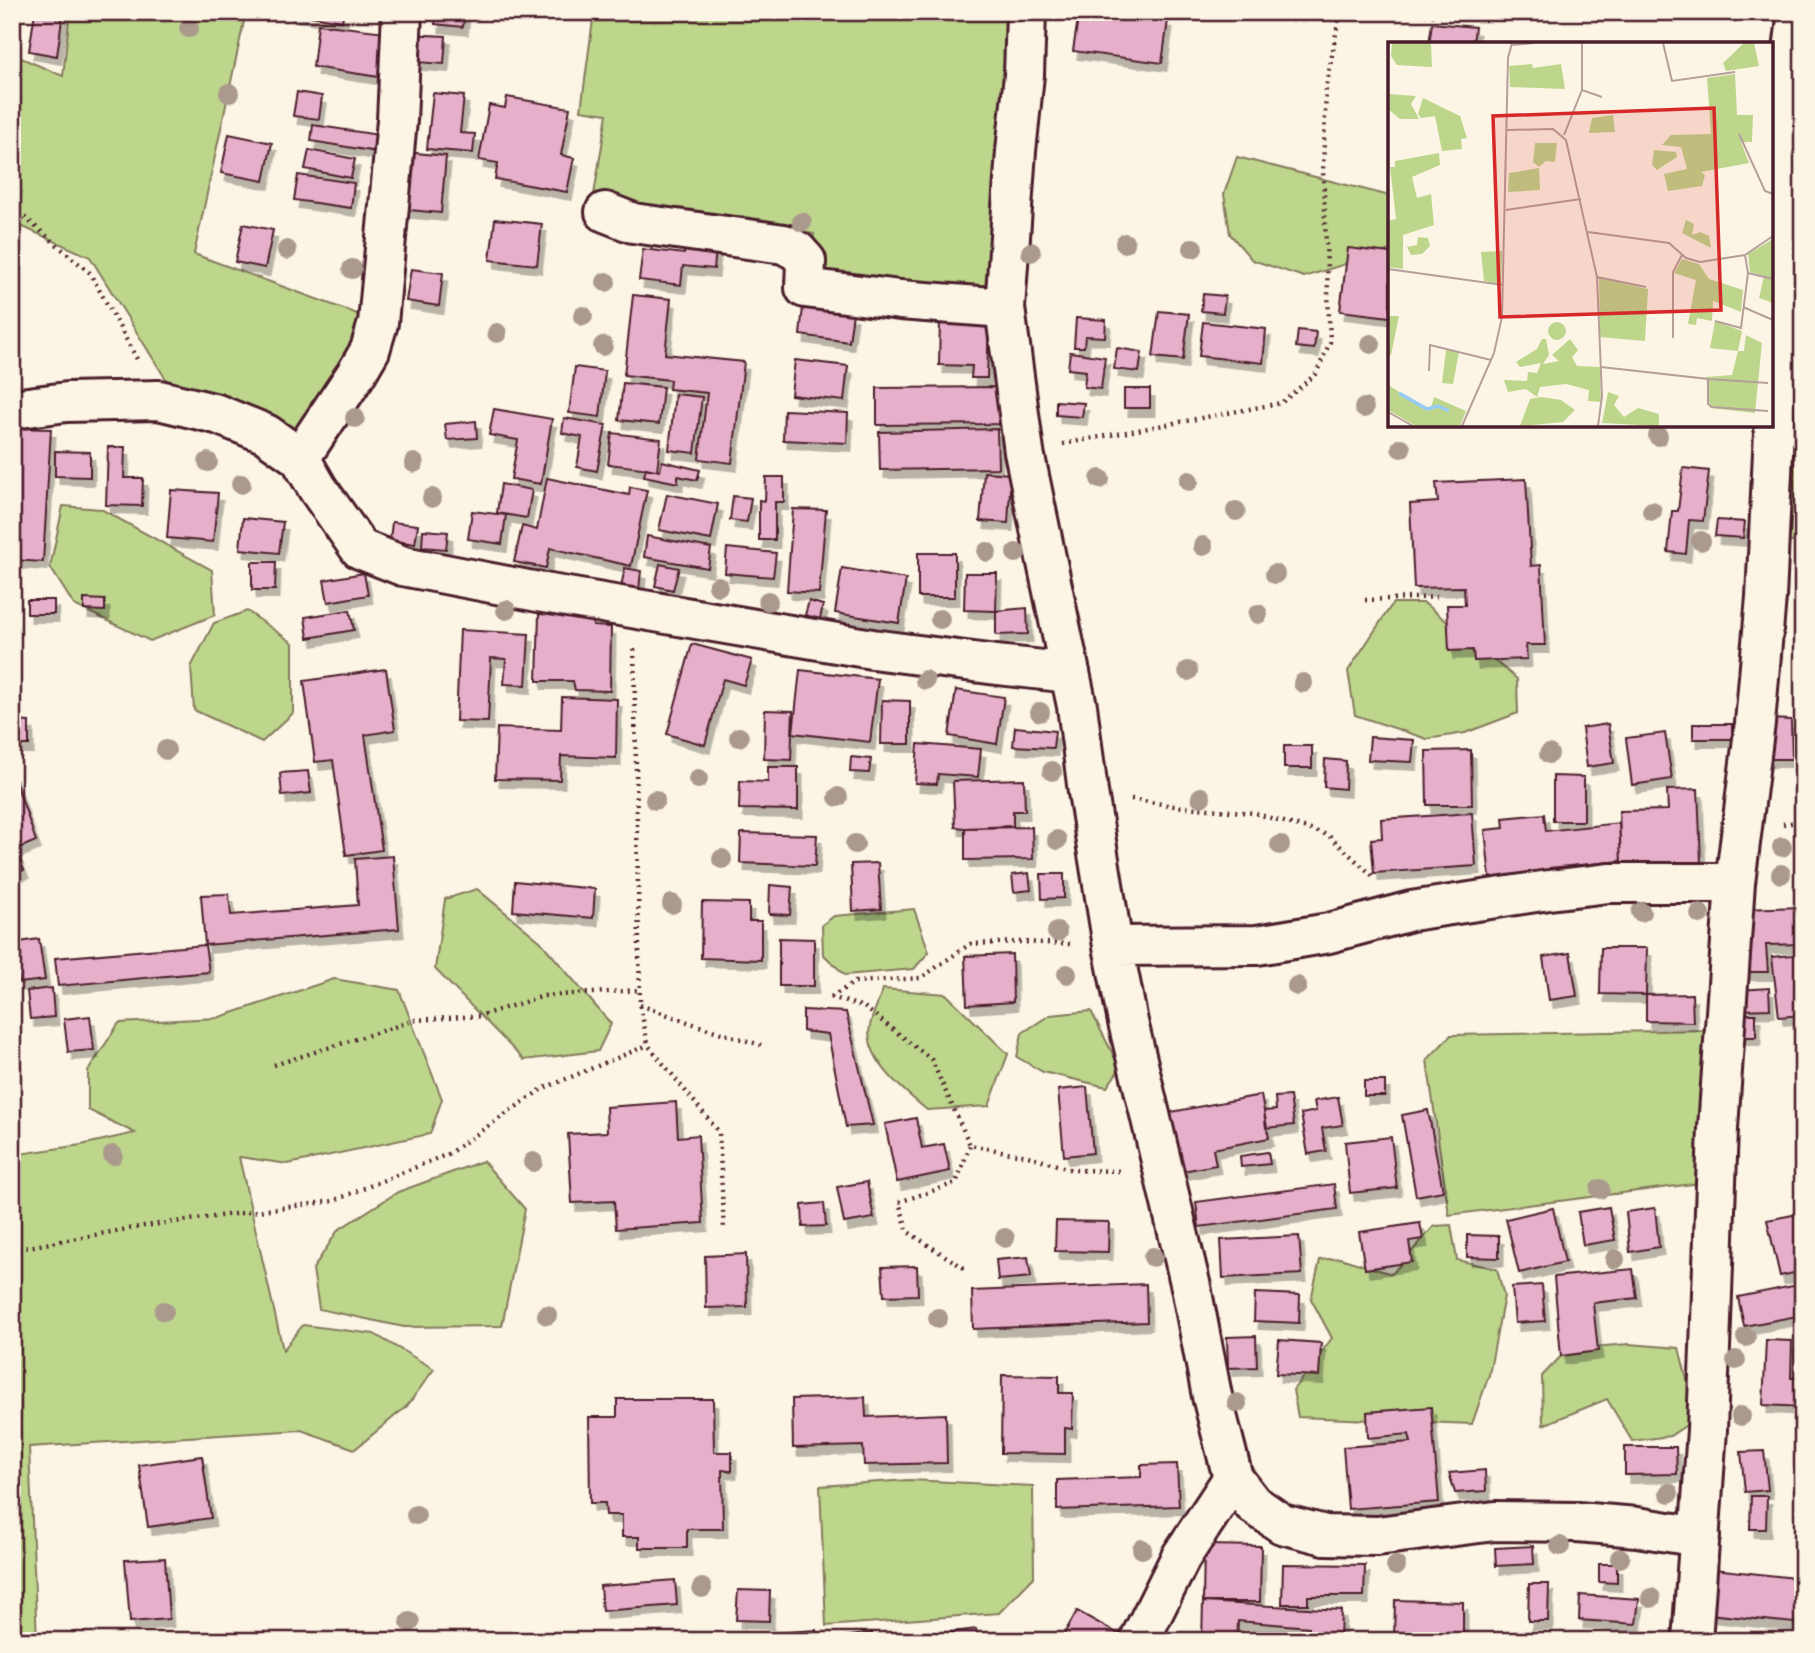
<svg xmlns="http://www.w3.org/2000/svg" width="1815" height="1653" font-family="'Patrick Hand',sans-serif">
  <defs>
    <filter id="shadow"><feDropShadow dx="4.5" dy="8" stdDeviation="0" flood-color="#0004"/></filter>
  </defs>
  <rect width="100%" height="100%" fill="#fcf5e5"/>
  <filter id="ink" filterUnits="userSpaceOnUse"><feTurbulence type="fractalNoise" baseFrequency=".0143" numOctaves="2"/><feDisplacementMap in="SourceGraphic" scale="14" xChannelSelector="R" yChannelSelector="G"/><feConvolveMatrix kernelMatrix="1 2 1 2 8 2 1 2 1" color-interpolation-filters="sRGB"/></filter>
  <g filter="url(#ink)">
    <path fill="#bdd68c" stroke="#847a5c" stroke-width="2" d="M70 12H246L194 254 371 319 303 431 167 381 90 257 12 222V54L63 76Z
      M594 12H1007L1008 59 987 299 813 282 814 234 632 213 594 195 607 114 581 110Z
      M1237 157 1390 196V250L1304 277 1252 260 1230 234 1224 194Z
      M1796 276 1803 278V542H1780Z
      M63 506 101 509 212 570 215 615 150 641 74 605 50 567Z
      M1393 603H1424L1517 679 1518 713 1465 733 1427 739 1355 715 1348 671Z
      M247 611 293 643V713L262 742 194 710 191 667 214 623Z
      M477 889 540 941 611 1024 598 1051 524 1060 435 969 445 899Z
      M914 909 929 952 914 969 845 975 823 954 822 925 834 916Z
      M334 979 399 990 442 1099 430 1134 288 1164 239 1157 283 1350 303 1325 374 1334 434 1369 407 1406 355 1449 301 1430 29 1447 37 1641H12V1155L81 1145 135 1133 88 1110V1071L119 1023 217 1018Z
      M883 989 946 994 1008 1054 989 1106 927 1110C905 1092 863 1058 870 1026 872 1014 879 1001 883 989Z
      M1091 1011 1120 1068 1107 1087 1043 1072 1017 1057 1022 1033 1050 1015Z
      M1712 1030 1700 1183 1449 1215 1427 1060 1451 1035Z
      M483 1161 525 1209 502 1326 404 1327 319 1309 313 1269 338 1230 398 1192Z
      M1451 1225 1457 1260 1497 1269 1504 1296 1489 1375 1472 1424 1298 1417 1293 1390 1332 1338 1311 1299 1320 1260 1340 1258 1392 1274 1434 1226Z
      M1629 1344 1679 1348 1697 1418 1670 1436 1632 1441 1607 1399 1543 1425 1542 1376 1568 1349Z
      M909 1480 1033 1486 1034 1577 999 1613 826 1626 820 1486Z"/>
    <path fill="#e6b0ca" stroke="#4a1f2b" stroke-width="2" filter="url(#shadow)" d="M35 12H63L57 56 29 51Z
      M287 12H344L342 21Z
      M436 12H465L463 27 435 24Z
      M1079 12H1109L1168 20 1162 63 1073 51Z
      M1432 23 1475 27 1473 44H1429Z
      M318 24 386 32 379 77 313 67Z
      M406 34 446 36 444 64 404 61Z
      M297 92 322 96 319 119 293 116Z
      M433 93 464 96 460 133 475 134 473 153 427 149Z
      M507 97 570 108 561 155 574 158 567 192 495 179 498 163 479 160 489 105 505 108Z
      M313 125 379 135 377 152 311 141Z
      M229 134 272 143 264 181 221 173Z
      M309 150 355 159 351 178 305 169Z
      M405 152 446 156 441 213 398 209Z
      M298 175 354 183 351 208 294 200Z
      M495 219 542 224 537 265 490 260Z
      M243 224 273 230 265 268 235 262Z
      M685 247 716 250 714 269 683 266 681 285 639 280 643 249 684 254Z
      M1348 248 1390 253V317L1340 311Z
      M411 269 443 273 439 306 406 301Z
      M1203 294 1225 296 1223 313 1201 311Z
      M633 295 671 299 665 354 744 362 732 463 699 459 707 393 669 389 670 380 624 375Z
      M803 307 853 313 849 342 800 335Z
      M1159 311 1189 314 1183 360 1153 357Z
      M1076 318 1106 320 1105 337 1085 336 1084 347H1074Z
      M940 319 989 320 987 378H971L972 366 939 365Z
      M1203 322 1266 329 1263 363 1199 356Z
      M1298 330 1316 332 1314 349 1296 347Z
      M1117 348 1142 352 1139 372 1114 369Z
      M1070 352 1105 357 1101 389 1084 387 1086 371 1068 369Z
      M795 360 848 366 844 401 791 395Z
      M575 367 605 371 600 417 569 413Z
      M623 383 663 387 659 424 619 420Z
      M1003 387V424L877 425V388Z
      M1124 389H1150V408H1124Z
      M675 394 702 397 695 453 669 450Z
      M1056 401 1084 403 1082 417 1056 415Z
      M494 409 552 419 541 484 511 479 518 440 489 435Z
      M784 410 848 413 847 443 783 440Z
      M564 418 606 425 597 471 577 467 582 437 562 433Z
      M476 421 477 438 447 440 445 424Z
      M12 428 51 429 43 562 12 560 16 508H12Z
      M997 429 998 468 880 470 879 432Z
      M612 433 661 439 657 470 608 464Z
      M108 447H125L124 478H143L142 506 106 505Z
      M55 451 90 452V477L55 476Z
      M662 461 700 470 697 480 678 476V483L644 476 646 468 660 471Z
      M1683 468 1709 471 1703 521 1689 520 1686 554 1668 552 1672 511H1678Z
      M984 472 1011 474 1008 523 980 521Z
      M766 477H784V502H775V540H759V500L765 501Z
      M547 478 629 495 630 487 647 490 631 566 550 548 546 568 514 562 522 526 537 530Z
      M1526 479 1531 566 1541 565 1545 645H1526L1527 659 1474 661 1473 650 1449 651 1447 605H1465L1464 587 1414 588 1410 504 1438 502 1436 483Z
      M501 484 532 490 527 518 497 513Z
      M171 490 218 493 213 542 167 538Z
      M667 494 718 504 711 540 659 530Z
      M733 496 751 498 747 522 730 520Z
      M793 509 826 510 819 593 787 591Z
      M472 511 506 515 502 544 468 539Z
      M243 518 283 522 279 553 240 549Z
      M1717 520 1745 522 1743 538 1715 536Z
      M392 522 418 525 415 544 390 540Z
      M423 530 448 532 446 549 422 547Z
      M647 536 711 548 708 568 644 557Z
      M727 548 776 553 773 577 725 573Z
      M918 553H955V597H918Z
      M252 562H276L275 590H252Z
      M660 564 679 568 673 590 655 586Z
      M625 568 641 571 639 590 621 587Z
      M842 568 906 579 899 623 835 613Z
      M364 573 368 595 328 602 324 580Z
      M965 573H997L996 611 964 610Z
      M84 599 105 600V611L84 610Z
      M27 600H54V614H27Z
      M809 601 823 605 820 619 805 615Z
      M1027 608 1028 634 996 635V611Z
      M350 610 354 630 308 638 305 617Z
      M539 614 591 615 593 626 611 627 610 691 575 690 573 681H537Z
      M460 630 529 634 526 685 504 684 506 659 491 658 488 722 456 721Z
      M692 644 752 660 744 685 723 679 705 745 667 734Z
      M386 669 395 730 365 735 382 850 346 855 333 760 315 762 304 681Z
      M800 670 878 679 870 742 793 733Z
      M956 690 1004 697 997 744 949 736Z
      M562 697 617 699 616 758 561 756 560 780 495 779 497 728 561 730Z
      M882 700 910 701V744H881Z
      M765 710 793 711 791 760 764 759Z
      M1768 719 1791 720 1792 759H1768Z
      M15 721 29 722V745H14Z
      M1608 724 1614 763 1587 767 1582 728Z
      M1693 724H1732V739H1693Z
      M1015 727 1055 731 1053 748 1013 746Z
      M1665 733 1672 779 1632 785 1626 738Z
      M1370 737 1414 740 1412 762 1368 760Z
      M918 744 981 749 978 777 938 774 937 784 915 783Z
      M1284 746H1312V768H1284Z
      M1471 750 1472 805H1427L1426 751Z
      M851 757 871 759 869 773 850 772Z
      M1325 759 1346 761 1345 789 1324 787Z
      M768 767H798V810L739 809 740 781 768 782Z
      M12 771 36 841 12 851Z
      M308 771 311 793 282 796 280 773Z
      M1553 776 1584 777V821H1553Z
      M1024 779 1025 811H1013V826L965 828 955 827 953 781Z
      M1698 789 1701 862 1621 865 1619 811 1668 810 1667 790Z
      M1472 813 1476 866 1374 873 1371 839 1382 838 1381 819Z
      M1544 814 1546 831 1619 823 1621 861 1550 868 1551 878 1508 882 1507 877 1490 878 1485 830 1504 828 1503 818Z
      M1032 827 1033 859 965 860V828Z
      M741 833 817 835 815 866 740 863Z
      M18 856 24 870 12 875V858Z
      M393 856 399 929 205 945 201 895 229 894 231 915 358 905 355 859Z
      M878 863 881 909 853 911 851 864Z
      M1029 873 1031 890 1014 892 1012 875Z
      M1041 874H1064V898L1042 899Z
      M515 881 595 889 593 918 513 911Z
      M770 885 792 887 790 915 769 914Z
      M702 902 749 903V921H761V960L701 958Z
      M1802 907V944L1766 945 1768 972H1744L1743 909Z
      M779 938 814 939V986H779Z
      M39 939 45 980 19 983 13 943Z
      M205 945 209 972 58 986 55 958Z
      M1601 948H1647L1646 995 1600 994Z
      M1570 953 1577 996 1549 1000 1543 957Z
      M1012 954 1013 1002 967 1005 965 956Z
      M1803 954V1015L1779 1017 1772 957Z
      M52 988 54 1017 30 1019 27 991Z
      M1769 988 1770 1009 1741 1010 1740 990Z
      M1692 994 1693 1022 1646 1021V995Z
      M803 1010 846 1012 873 1125 846 1127 828 1034 803 1031Z
      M1739 1014H1756V1037H1739Z
      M90 1016 94 1050 68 1052 64 1019Z
      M1364 1081H1385V1096H1364Z
      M1087 1087 1093 1153 1064 1156 1058 1090Z
      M1261 1095 1269 1138 1213 1149 1216 1165 1177 1172 1166 1113Z
      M1290 1096 1294 1125 1266 1128 1264 1111 1276 1110 1275 1097Z
      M1338 1097 1343 1125 1322 1128 1326 1151 1308 1154 1301 1114 1316 1111 1314 1101Z
      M676 1102 678 1137 698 1135 703 1223 616 1229 614 1201 572 1203 568 1134 607 1132 606 1107Z
      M1428 1110 1443 1191 1416 1196 1402 1115Z
      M916 1118 922 1148 944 1144 950 1171 897 1182 885 1124Z
      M1391 1137 1397 1188 1350 1193 1345 1142Z
      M1268 1152 1270 1164 1241 1167 1240 1156Z
      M867 1182 874 1218 844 1223 837 1187Z
      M1334 1184 1337 1209 1199 1227 1196 1202Z
      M824 1203 826 1226 803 1227 802 1205Z
      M1609 1207 1615 1240 1583 1245 1578 1212Z
      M1553 1208 1565 1262 1519 1273 1506 1219Z
      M1655 1208 1659 1247 1630 1252 1626 1212Z
      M1803 1213V1271L1780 1276 1767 1220Z
      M1056 1221 1109 1222 1108 1252 1055 1251Z
      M1420 1223 1423 1239 1409 1241 1412 1262 1365 1269 1359 1232Z
      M1467 1235 1499 1236V1258L1467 1257Z
      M1299 1236 1302 1274 1223 1278 1221 1240Z
      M746 1254 747 1307 706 1308 705 1256Z
      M1028 1257 1031 1277 998 1280 996 1260Z
      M917 1266 918 1295 884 1296 882 1267Z
      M1633 1269 1637 1298 1593 1303 1598 1351 1561 1356 1554 1277Z
      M1146 1284 1147 1322 973 1329 972 1291Z
      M1803 1284V1315L1744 1326 1738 1297Z
      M1542 1285 1545 1321 1515 1323 1512 1287Z
      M1255 1293 1300 1295 1299 1323 1254 1321Z
      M1256 1336 1257 1367 1228 1368 1227 1337Z
      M1279 1340 1321 1343 1319 1376 1276 1374Z
      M1766 1340 1792 1341 1791 1378H1803V1407L1763 1405Z
      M1002 1375 1059 1376V1393H1073L1072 1429 1065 1428V1454L1001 1453Z
      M865 1397 866 1417 946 1414 947 1463 864 1465 863 1446 793 1448 792 1399Z
      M617 1399H713L714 1452H732V1471L722 1470 723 1529H687V1548H639V1537H622V1515H606L605 1503H590L589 1417H617Z
      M1431 1407 1439 1502 1348 1509 1343 1447 1411 1442 1409 1434 1368 1438 1367 1412Z
      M1625 1447H1676L1677 1474 1625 1475Z
      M1764 1451 1768 1490 1745 1492 1741 1452Z
      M202 1456 211 1518 148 1527 139 1465Z
      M1177 1464 1179 1506 1057 1510V1480L1141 1477V1465Z
      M1485 1470 1486 1491 1455 1493 1449 1473Z
      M1751 1496H1767L1766 1529H1750Z
      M1204 1545 1261 1546 1260 1602H1203Z
      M1533 1546 1534 1564 1496 1566 1495 1548Z
      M165 1558 169 1619 130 1622 125 1560Z
      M1283 1564 1365 1565 1364 1596H1308V1604H1282Z
      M1599 1564H1617V1583L1599 1582Z
      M1714 1569 1803 1579V1624L1709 1614Z
      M675 1580 677 1605 602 1611 600 1586Z
      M1529 1584H1549L1548 1621H1528Z
      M738 1590 770 1591 769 1621 736 1620Z
      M1580 1595 1639 1599 1636 1624 1579 1620Z
      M1395 1600 1463 1602V1641H1394Z
      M1203 1602 1341 1610 1340 1641H1307L1309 1627 1238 1621 1237 1641H1202Z
      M1077 1611 1126 1638 1124 1641H1060Z
      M976 1629 978 1641H890V1640Z
      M816 1630V1641H730L729 1636Z
      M872 1633 873 1641H822V1640Z"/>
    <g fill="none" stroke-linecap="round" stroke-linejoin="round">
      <g stroke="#4a1f2b" stroke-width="44">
        <path id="street" d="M605 212 633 223 784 244 797 251 806 261 805 288 900 300 1005 308
          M300 458 356 374 370 350 378 323 397 120 402 12
          M1070 673 1077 706 1088 792 1113 946 1128 1022 1191 1287 1212 1396 1233 1478 1253 1504 1282 1524 1325 1535 1377 1536 1495 1521 1577 1522 1637 1527 1700 1537
          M1113 946 1257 945 1329 933 1411 911 1549 890 1609 883H1735
          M1139 1641 1181 1557 1233 1478
          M1692 1641 1707 1430 1718 1128 1735 883 1755 723 1766 597 1782 267V134L1798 12"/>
      </g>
      <g stroke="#4a1f2b" stroke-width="44">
        <path id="secondary" d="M12 409 67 402 159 400 217 414 266 434 300 458 318 489 360 549 403 566 538 592 872 649 997 665 1070 673 1024 452 1005 308 1016 151 1024 75 1026 12"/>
      </g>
      <path stroke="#4a1f2b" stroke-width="4.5" stroke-dasharray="2 5" stroke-linecap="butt" d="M1397 12 1432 15 1458 12
        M12 211 22 215 90 273 137 359
        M1063 444 1281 403 1316 374 1330 342 1323 170 1326 88 1340 12
        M1365 600 1440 597
        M634 649 640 1005 648 1045 719 1132 724 1231
        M1131 799 1174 806 1254 813 1328 835 1374 877
        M1783 824 1803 821
        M831 997 864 1007 931 1059 970 1145 1032 1157 1072 1170 1124 1171
        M831 997 855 982 921 978 970 944 1020 942 1070 944
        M640 1005 702 1027 761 1045
        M274 1065 416 1020 479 1016 544 996 639 990
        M12 1250 144 1226 333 1201 448 1154 542 1089 648 1045
        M964 1268 908 1232 899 1202 956 1183 970 1145"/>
      <use href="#street" stroke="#fcf5e5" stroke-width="38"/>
      <use href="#secondary" stroke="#fcf5e5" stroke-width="38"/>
    </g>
    <g fill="#aa998c">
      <circle cx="189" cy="28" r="10"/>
      <circle cx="229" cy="93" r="10"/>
      <circle cx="802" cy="222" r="10"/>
      <circle cx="1125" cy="243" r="10"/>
      <circle cx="1193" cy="248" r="10"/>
      <circle cx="287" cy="250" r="10"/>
      <circle cx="1031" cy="252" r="10"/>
      <circle cx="352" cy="269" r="10"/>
      <circle cx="606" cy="282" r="10"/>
      <circle cx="583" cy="316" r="10"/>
      <circle cx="497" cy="333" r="10"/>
      <circle cx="1371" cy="344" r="10"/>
      <circle cx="603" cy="346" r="10"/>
      <circle cx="1364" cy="408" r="10"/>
      <circle cx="355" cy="418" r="10"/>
      <circle cx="1658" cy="436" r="10"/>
      <circle cx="1401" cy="448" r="10"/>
      <circle cx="208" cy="462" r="10"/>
      <circle cx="414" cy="463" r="10"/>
      <circle cx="1100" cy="479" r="10"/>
      <circle cx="1189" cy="481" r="10"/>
      <circle cx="241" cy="484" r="10"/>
      <circle cx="432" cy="498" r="10"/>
      <circle cx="1236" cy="511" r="10"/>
      <circle cx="1652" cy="511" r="10"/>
      <circle cx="1701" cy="541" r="10"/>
      <circle cx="1203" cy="546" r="10"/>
      <circle cx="987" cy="552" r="10"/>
      <circle cx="1016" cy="553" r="10"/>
      <circle cx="1275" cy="574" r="10"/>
      <circle cx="718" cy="586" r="10"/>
      <circle cx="768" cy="601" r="10"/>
      <circle cx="506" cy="610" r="10"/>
      <circle cx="1258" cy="614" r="10"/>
      <circle cx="940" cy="619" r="10"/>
      <circle cx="1188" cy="671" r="10"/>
      <circle cx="925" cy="680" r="10"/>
      <circle cx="1303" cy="683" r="10"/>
      <circle cx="1040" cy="712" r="10"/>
      <circle cx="739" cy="737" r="10"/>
      <circle cx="166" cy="750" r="10"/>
      <circle cx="1549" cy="754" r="10"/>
      <circle cx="1052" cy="771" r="10"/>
      <circle cx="698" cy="779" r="10"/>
      <circle cx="838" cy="797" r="10"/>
      <circle cx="1201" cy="797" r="10"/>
      <circle cx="655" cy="800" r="10"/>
      <circle cx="1057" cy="840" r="10"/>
      <circle cx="855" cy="844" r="10"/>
      <circle cx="1280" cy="845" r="10"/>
      <circle cx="1782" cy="847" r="10"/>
      <circle cx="722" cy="859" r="10"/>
      <circle cx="1781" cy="874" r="10"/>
      <circle cx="672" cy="904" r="10"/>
      <circle cx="1641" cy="912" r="10"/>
      <circle cx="1700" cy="914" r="10"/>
      <circle cx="1057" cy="932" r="10"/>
      <circle cx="1067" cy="974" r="10"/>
      <circle cx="1297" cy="986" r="10"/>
      <circle cx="113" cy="1155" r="10"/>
      <circle cx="533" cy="1162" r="10"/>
      <circle cx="1600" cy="1189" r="10"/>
      <circle cx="1005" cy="1238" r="10"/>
      <circle cx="1153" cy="1257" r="10"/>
      <circle cx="1615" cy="1259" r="10"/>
      <circle cx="164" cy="1311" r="10"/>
      <circle cx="547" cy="1315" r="10"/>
      <circle cx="938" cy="1318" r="10"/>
      <circle cx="1746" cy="1337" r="10"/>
      <circle cx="1736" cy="1360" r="10"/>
      <circle cx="1237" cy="1403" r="10"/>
      <circle cx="1741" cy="1416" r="10"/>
      <circle cx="1669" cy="1493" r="10"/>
      <circle cx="416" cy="1515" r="10"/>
      <circle cx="1560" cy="1546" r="10"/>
      <circle cx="1142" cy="1549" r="10"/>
      <circle cx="1620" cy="1558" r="10"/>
      <circle cx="1396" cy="1566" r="10"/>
      <circle cx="702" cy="1588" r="10"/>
      <circle cx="1651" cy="1598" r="10"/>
      <circle cx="410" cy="1622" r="10"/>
    </g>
  </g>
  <g transform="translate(1388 42)">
    <rect width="385" height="385" fill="#fcf5e5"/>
    <path d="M4 1H43L44 25 9 23 3 14ZM356 1H366L371 24 338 29 335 21ZM144 22 145 26 173 22 177 47 122 45 121 24ZM347 32 349 73H365L364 100H353L361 121 313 130 317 133 314 144 280 149 276 132 299 127 293 105 274 103 283 93 323 92 319 36ZM0 52 28 54 23 62 31 77H12L0 67ZM35 56 72 74 79 96 73 97 74 107 54 109 47 74 33 76 30 72ZM225 73 227 90 201 91 204 76ZM147 101H169L167 120 158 119 151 125 145 120ZM266 108 288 110 289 115 269 128 264 123ZM51 111 52 123 24 135 29 156 43 152 46 183 15 193V227L0 225V179L8 177 2 125H7V119ZM151 126 152 148 120 150 121 131ZM298 178 306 182 304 193 312 190 321 194 323 206 294 191ZM30 195 40 196 42 204 34 212 23 213 19 205 29 203ZM385 197V261L371 256 376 234 362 230 360 212ZM114 209 113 242 96 239 93 210ZM294 217 311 222 321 237 355 248 353 270 325 259 324 279 309 276 308 283 300 282 308 238 286 231ZM211 236 260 247 257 299 212 295ZM0 274H11L3 313 0 312ZM327 279 354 289 350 309H356L358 293 374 301 367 371 322 366 318 335 344 333 350 309 322 306ZM160 289a9 9 0 1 1 18 0a9 9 0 1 1-18 0ZM154 297H158L161 313 155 322 171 319 164 313 182 297 190 308 184 315 189 324 212 325 213 360 200 359 201 348 178 342 152 345 149 355 138 347 120 350 116 338 139 339 140 330 149 331 153 321 132 325 128 320 149 307ZM58 308 71 310 65 342 54 341ZM0 343 42 369 46 355 78 369 72 384H28L0 368ZM220 350 231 354 226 363 236 375 250 366 271 372V384L214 381ZM153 355 173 358 187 368 175 380 132 384 142 357Z" fill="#bdd68c"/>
    <path fill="none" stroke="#96cbf4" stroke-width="3.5" d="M11 351 39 367 50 364 61 369"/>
    <path fill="none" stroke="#b59f9b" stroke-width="2" d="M194 1V48M275 1 284 39 347 30M124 3 146 1M119 88 165 87 178 98 209 235 214 354 210 384M351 92 377 149 385 152M176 93 194 48 214 55M118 168 193 157M200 190 281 201 298 216 312 220 357 213 385 194M0 227 115 243M360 231 385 237M209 235 258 245M355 265 385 278M327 279 353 286 360 231 357 213M285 296V230L294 213M213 325 320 337V362L324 365 380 369M41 329 42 303 103 318M320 337 380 341M0 370 25 384M74 384 106 311 114 275 120 16 124 1"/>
    <path fill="#d62828" fill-opacity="0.15" stroke="#d62828" stroke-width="3.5" d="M326 66 333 268 112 275 105 74Z"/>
    <rect width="385" height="385" fill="none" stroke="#4a1f2b" stroke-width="3.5"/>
  </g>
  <rect width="1815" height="1653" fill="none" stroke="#fcf5e5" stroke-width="42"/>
  <rect x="21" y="21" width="1773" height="1611" fill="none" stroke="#4a1f2b" stroke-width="2.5" filter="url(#ink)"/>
</svg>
